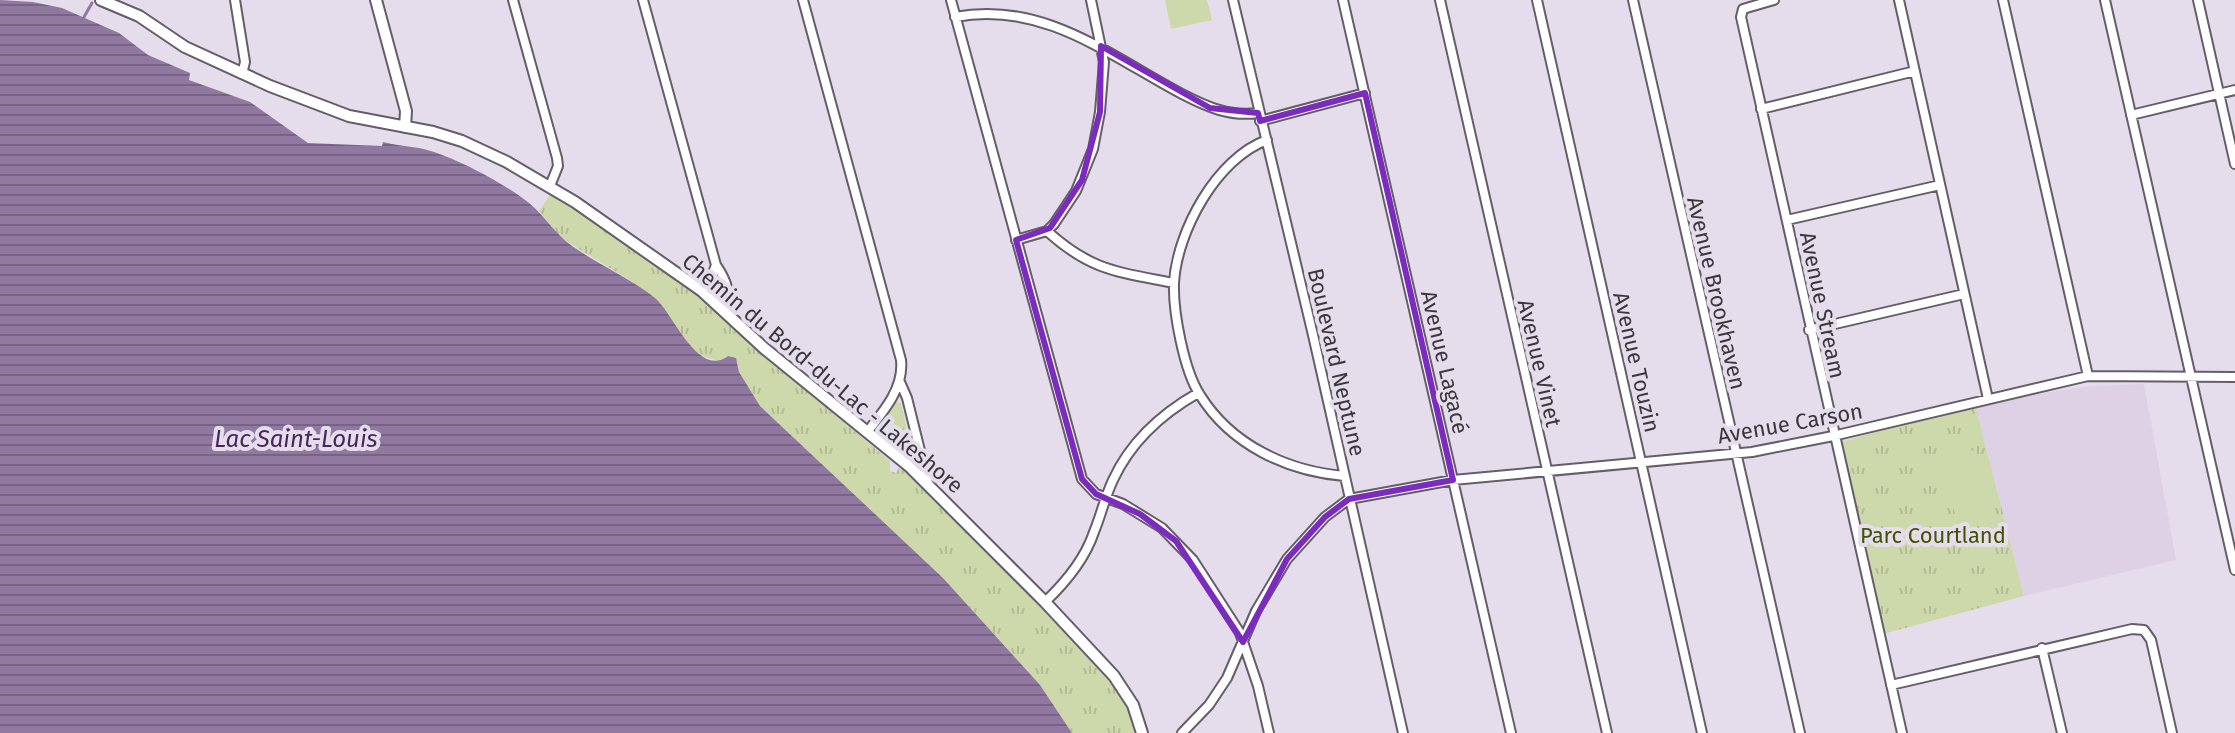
<svg xmlns="http://www.w3.org/2000/svg" width="2235" height="733" font-family="'Fira Sans',sans-serif">
  <defs>
    <pattern id="park-tufts" width="24" height="20" patternUnits="userSpaceOnUse" patternTransform="scale(2)"><rect width="24" height="20" fill="#cdd9ab"/><path d="M3 7l-1-3M5 7V3M7 7l1-3M15 17l-1-3M17 17v-4M19 17l1-3" fill="none" stroke="#b1bb94"/></pattern>
    <pattern id="water-rules" width="6" height="5" patternUnits="userSpaceOnUse" patternTransform="scale(2)"><rect width="6" height="5" fill="#9178a1"/><path d="M0 2.5h6" fill="none" stroke="#776384"/></pattern>
  </defs>
  <rect width="100%" height="100%" fill="#e5ddeb"/>
  <path fill="#ded1e6" d="M2144 384 2176 560 2024 596 1975 404 2089 386Z"/>
  <path fill="url(#park-tufts)" d="M551 193 704 299 755 348 890 461V471L896 473 899 468 907 472C944 509 980 545 1016 581 1055 619 1125 680 1136 733H1072L1040 685 943 578 760 406 739 372 738 363 728 356 721 362 702 356 690 346 633 282 561 238 539 211Z
    M896 402 901 403 914 459 878 431Z
    M1975 404 2024 596 1879 635 1840 442Z"/>
  <path fill="#cdd9ab" d="M1165 0H1207L1212 20 1171 29Z
    M1975 450 1994 518 1958 526 1940 458Z"/>
  <path fill="url(#water-rules)" d="M0 0 33 2 62 8 119 33 148 55 190 73 189 80 250 102 308 143 382 146 383 142C395 145 407 146 419 148 450 154 504 183 529 203 545 216 555 234 572 246 599 265 630 278 655 298 673 313 698 379 728 356L736 358 739 372 760 406 943 578 1040 685 1072 733H0Z"/>
  <g fill="none" stroke-linecap="round" stroke-linejoin="round">
    <path stroke="#9178a1" stroke-width="3" d="M84 17 92 3"/>
    <g stroke="#655d69" stroke-width="12">
      <path id="minor" d="M235 0 245 62 242 74
        M513 0 557 158 558 166 550 186
        M643 0 716 265C725 278 734 297 724 310
        M803 0 901 360C904 388 884 411 867 432
        M951 0 1082 479 1096 494 1123 504 1162 528 1193 560 1240 633 1258 686 1269 733
        M1233 0 1313 335 1403 733
        M1343 0 1511 733
        M1440 0 1607 733
        M1537 0 1702 733
        M1633 0 1800 733
        M1774 0 1743 9 1741 17 1902 733
        M1899 0 1988 399
        M2003 0 2088 376
        M2105 0 2235 570
        M2198 0 2235 164
        M955 17C1043 0 1110 56 1182 94 1207 107 1230 117 1258 113
        M1761 109 1915 71
        M2131 115 2235 90
        M1260 121 1365 93
        M1267 140C1217 158 1177 231 1174 283 1173 312 1184 371 1200 395 1231 445 1287 471 1344 476
        M1787 220 1940 185
        M1047 231C1091 271 1118 272 1174 283
        M1016 240 1047 231 1054 224 1076 191 1093 149 1100 112 1104 62 1091 0
        M702 291 710 281 716 265
        M1809 330 1964 294
        M900 382 907 398 928 483
        M1045 602C1065 583 1085 559 1094 532 1101 515 1105 497 1113 480 1131 441 1161 414 1198 393
        M2042 648 2062 733
        M1891 685 2132 629 2144 630 2151 640 2172 733
        M1182 733 1209 705 1227 678 1256 611 1287 559 1325 517 1349 499 1453 480 1752 452 1833 436 2088 376 2235 377"/>
    </g>
    <g stroke="#655d69" stroke-width="14">
      <path id="tertiary" d="M101 0 139 16 185 47 270 86 349 116 433 132 462 141 507 162 575 202 702 291 765 349 909 466 1045 602 1114 676 1133 705 1142 733
        M376 0 406 111 405 127"/>
    </g>
    <use href="#minor" stroke="#fff" stroke-width="8"/>
    <use href="#tertiary" stroke="#fff" stroke-width="10"/>
  </g>
  <path fill="none" stroke="#7b2cbf" stroke-width="6" stroke-linejoin="round" d="M1101 46 1210 108 1258 113 1260 121 1365 93 1453 480 1349 499 1325 517 1287 559 1243 642 1176 541 1140 514 1096 494 1082 479 1016 240 1050 228 1082 180 1100 112Z"/>
  <g text-anchor="middle" stroke-width="8" stroke-linejoin="round" paint-order="stroke">
    <g font-size="22" fill="#3a373c" stroke="#e5ddeb">
      <text transform="translate(1717 293) rotate(77)" y="8">Avenue Brookhaven</text>
      <text transform="translate(1823 305) rotate(78)" y="8">Avenue Stream</text>
      <text transform="translate(1337 362) rotate(77)" y="8">Boulevard Neptune</text>
      <text transform="translate(1445 362) rotate(77)" y="8">Avenue Lagacé</text>
      <text transform="translate(1637 362) rotate(77)" y="8">Avenue Touzin</text>
      <text transform="translate(1540 363) rotate(77)" y="8">Avenue Vinet</text>
      <text transform="translate(823 373) rotate(40)" y="8">Chemin du Bord-du-Lac - Lakeshore</text>
      <text transform="translate(1790 423) rotate(-10)" y="8">Avenue Carson</text>
    </g>
    <g font-size="22" fill="#455201" stroke="#e5ddeb">
      <text x="1933" y="543">Parc Courtland</text>
    </g>
    <g font-size="24" font-style="italic" fill="#48265b" stroke="#e5ddeb">
      <text x="296" y="447">Lac Saint-Louis</text>
    </g>
  </g>
</svg>
